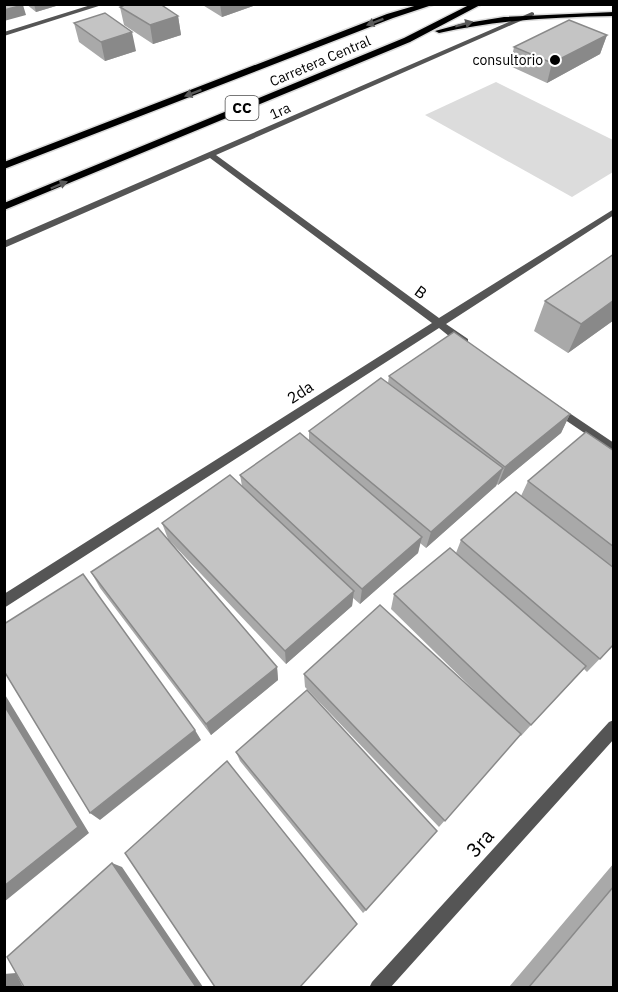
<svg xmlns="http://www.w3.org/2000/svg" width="618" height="992" font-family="'IBM Plex Sans',sans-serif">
  <rect width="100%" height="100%" fill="#fff"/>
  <path fill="#dcdcdc" d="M496 82 613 140V172L572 197 425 115Z"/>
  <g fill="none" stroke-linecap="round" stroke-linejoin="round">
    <g stroke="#dbdbdb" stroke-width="3">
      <path id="primary" d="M421 4H435L393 18 4 169V162L387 14Z
        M471 4H482L410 42 4 210V203L404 38Z
        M614 12V16C554 17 497 20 439 33L435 31 461 24 504 17Z"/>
    </g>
    <path fill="#555" fill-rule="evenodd" d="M94 4H105L4 36V32Z
      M532 12 534 13V15L216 155 439 318 614 209V215L446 324 468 339V345H460L439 328 4 608V594L432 323 210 158 4 248V241Z
      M556 404 614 443V453L552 411 551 408Z
      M614 720V739L390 988H369L372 982 609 722Z"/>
    <use href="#primary" fill="#000" fill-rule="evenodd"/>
  </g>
  <path fill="#a9a9a9" d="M26 4H56V6L36 12Z
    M201 4H259L222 17Z
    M120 7 178 16 181 35 153 44 124 25Z
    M74 23 136 51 105 61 79 42Z
    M607 35 600 54 547 83 510 66 514 47Z
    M614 254V320L568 353 534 331 545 301Z
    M389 376 570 414 561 433 498 485 497 484 496 486 426 548 420 543 418 553 360 604 353 598 352 606 286 664 169 540 277 667 278 680 211 735 100 588 91 572 168 539 162 523 242 486 240 475 309 440V431L388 383Z
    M614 451V644L587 672 584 669 531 725 521 736 520 735 439 827 305 687 304 674 487 703 391 609 394 594 456 553 461 540 521 496 528 481Z
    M236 752 366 910 363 913 240 761Z
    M614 863V987H509Z"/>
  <path fill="#898989" d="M34 4H56V6L36 12Z
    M220 4H259L222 17Z
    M23 5 26 15 4 21V10Z
    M178 16 181 35 153 44 150 25Z
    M132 32 136 51 105 61 101 42Z
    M607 35 600 54 547 83 552 63Z
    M614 300V320L568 353 581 324Z
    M570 414 561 433 498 485 505 467Z
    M503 468 496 486 426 548 431 532Z
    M422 537 418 553 360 604 362 589Z
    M354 591 352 606 286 664 285 651Z
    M277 667 278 680 211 735 206 724Z
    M4 693 89 833 4 902Z
    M195 730 201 740 100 820 90 813Z
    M112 863 122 867 203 987H196Z
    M16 973 23 987H6L4 985V974Z"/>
  <path fill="#c4c4c4" stroke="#898989" stroke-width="1.5" d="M4 4H22L23 5 4 10Z
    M127 4H160L178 16 150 25 120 7Z
    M105 13 132 32 101 42 74 23Z
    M569 20 607 35 552 63 514 47Z
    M614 254V300L581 324 545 301Z
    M454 332 570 414 505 467 389 376Z
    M381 378 503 468 431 532 309 431Z
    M586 432 614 451V547L528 481Z
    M300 433 422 537 362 589 240 475Z
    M230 475 354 591 285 651 162 523Z
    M516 492 614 568V644L600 659 461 540Z
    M158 528 277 667 206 724 91 572Z
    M450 548 586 666 531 725 394 594Z
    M83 574 195 730 90 813 4 671V624Z
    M380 605 521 734 445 821 304 674Z
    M307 690 437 831 366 910 236 752Z
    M4 705 78 827 4 886Z
    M227 761 357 924 300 987H215L125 853Z
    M112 863 196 987H24L7 957Z
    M614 886V987H529Z"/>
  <defs><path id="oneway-solid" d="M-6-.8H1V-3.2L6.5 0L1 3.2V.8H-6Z" transform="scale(1.5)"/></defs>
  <g fill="#595959">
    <use href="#oneway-solid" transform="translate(375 22) rotate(159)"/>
    <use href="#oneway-solid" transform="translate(464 24) rotate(-15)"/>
    <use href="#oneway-solid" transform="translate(193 93) rotate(159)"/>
    <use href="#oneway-solid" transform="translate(59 185) rotate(-23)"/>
  </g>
  <circle fill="#000" stroke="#fff" stroke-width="2" cx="555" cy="60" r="6"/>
  <g text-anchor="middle" stroke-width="4.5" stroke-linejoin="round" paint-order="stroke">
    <g font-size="14" fill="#000" stroke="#fff" text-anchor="end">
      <text x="543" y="65">consultorio</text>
    </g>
    <g font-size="14" fill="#000" stroke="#fff">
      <text transform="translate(320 61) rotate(-23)" y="5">Carretera Central</text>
      <text transform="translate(280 111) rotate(-24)" y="5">1ra</text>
    </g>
    <rect fill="#fff" stroke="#4c4c4c" stroke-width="1.5" x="225.5" y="96" width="33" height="24" rx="4.5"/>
    <g font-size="15" font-weight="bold" fill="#000">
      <text x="242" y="113">CC</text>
    </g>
    <g font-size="16" fill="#000" stroke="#fff">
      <text transform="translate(421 292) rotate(36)" y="6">B</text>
      <text transform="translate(300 392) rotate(-33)" y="6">2da</text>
    </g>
    <g font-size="20" fill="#000" stroke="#fff">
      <text transform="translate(480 843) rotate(-48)" y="7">3ra</text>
    </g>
  </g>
  <rect width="618" height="992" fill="none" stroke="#000000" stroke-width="12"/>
</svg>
